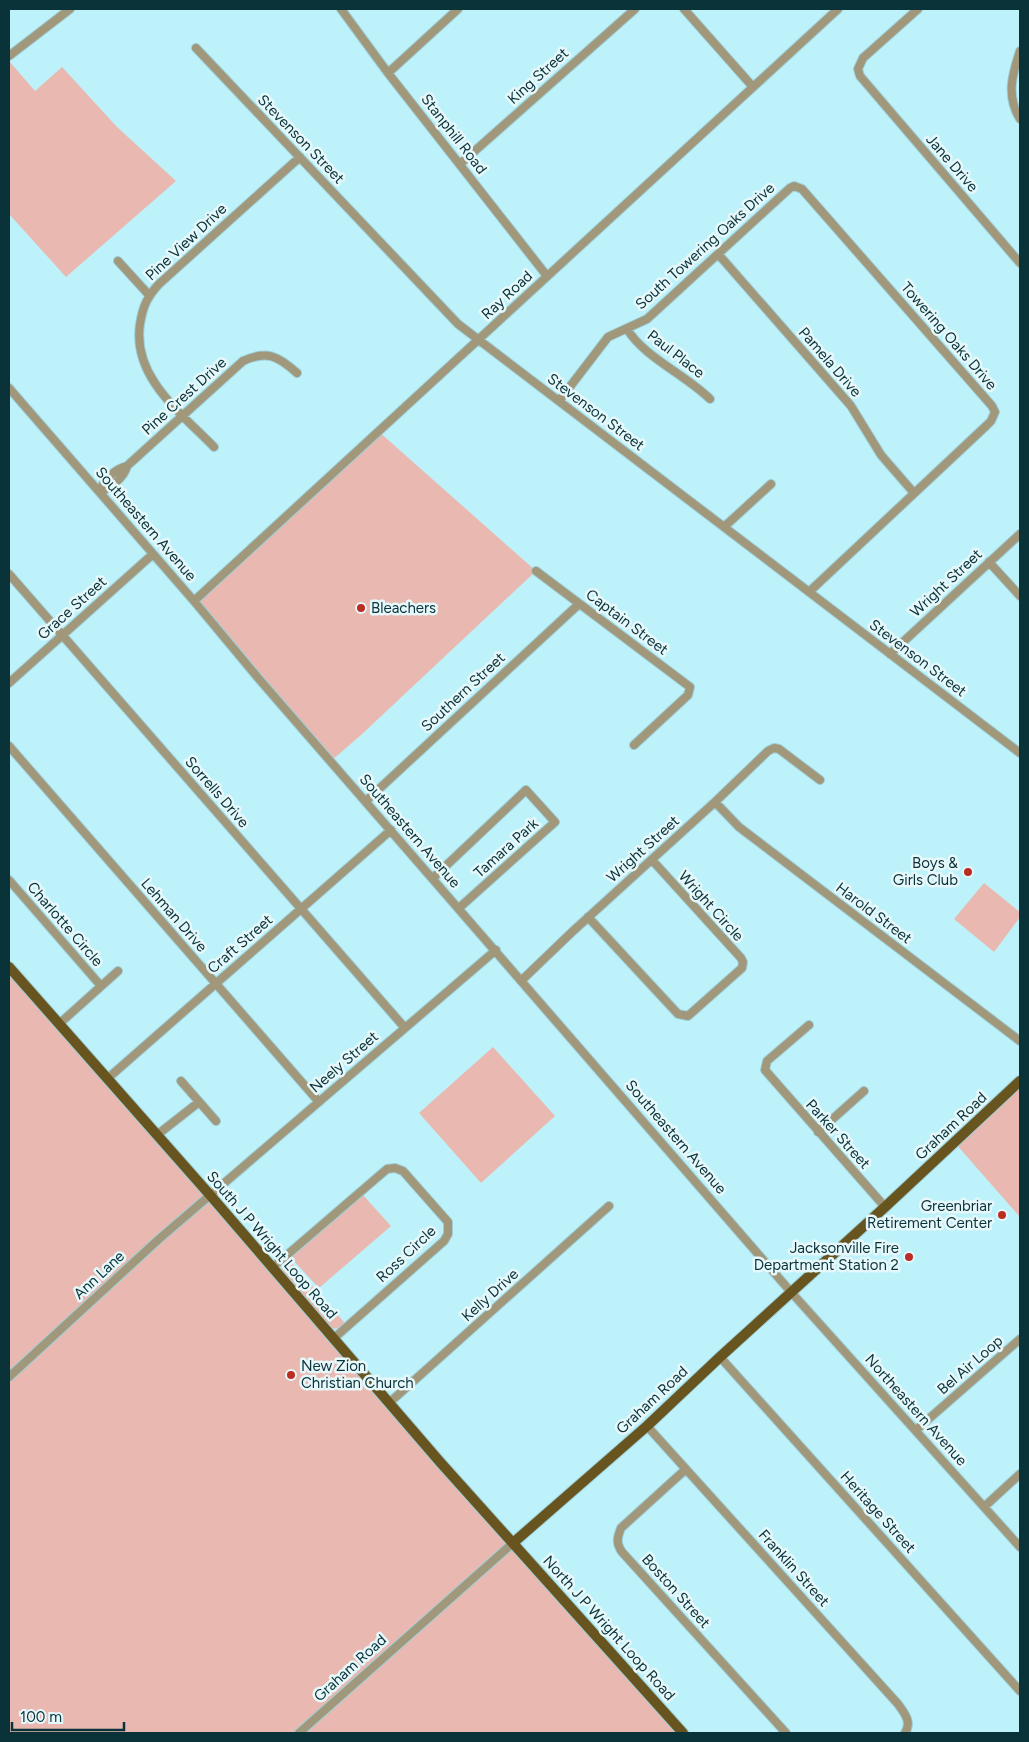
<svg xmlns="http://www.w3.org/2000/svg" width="1029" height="1742" font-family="Figtree,sans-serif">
  <rect width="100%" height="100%" fill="#bef2fb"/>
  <path fill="#e9b8b0" d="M9 61 35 91 62 67 117 127 176 181 66 277 9 214Z
    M378 431 536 571 361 735 331 761 194 601Z
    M984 883 1020 912V917L994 952 954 919Z
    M9 965 683 1733H9Z
    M493 1047 555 1116 481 1183 419 1113Z
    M1020 1082V1217L955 1143Z
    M363 1195 391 1226 319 1288 291 1258Z
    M288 1259 344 1322C342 1327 336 1330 330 1328L281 1272V1266Z"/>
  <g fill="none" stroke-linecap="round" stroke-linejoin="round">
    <g stroke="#9dcfd8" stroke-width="10">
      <path id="minor" d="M341 9 388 73 547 276
        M684 9 753 87
        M918 9 863 58 858 69 860 76 1020 263
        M196 48 458 324 1020 753
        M1020 51C1012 75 1006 96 1020 119
        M9 56 70 9
        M388 73 458 9
        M460 164 635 9
        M719 255 851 406 881 455 914 493
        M118 261 149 295
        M627 329C644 357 686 375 710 399
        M9 388 194 601 259 679 791 1292 1020 1547
        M559 401 608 337 647 319 790 188 794 186 802 189 992 406 995 412 991 421 986 426 809 592
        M214 447C181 413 132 377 140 324 143 306 147 297 159 284L300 157
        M100 492C110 488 124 478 127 466L243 361C267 350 278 356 297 373
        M100 492C102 481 115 469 127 466
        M724 527 771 484
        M989 562 1020 596
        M536 571 690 687 688 695 634 745
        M9 574 405 1028
        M194 601 838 9
        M890 654 1020 534
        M9 683 153 554
        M9 746 319 1102
        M366 801 579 604
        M715 802 739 827 1020 1041
        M433 878 526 790 555 822 459 908
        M9 880 101 986
        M588 917 678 1014 688 1016 742 968 743 962 741 958 652 860
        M522 980 572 932 715 802 768 751 774 748 779 749 820 780
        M59 1024 118 971
        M809 1025 767 1061 765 1070 885 1207
        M107 1079 391 830
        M181 1081 216 1121
        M818 1132 864 1091
        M157 1135 199 1102
        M273 1267 387 1169 395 1168 403 1171 448 1222V1234L444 1241 333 1339
        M720 1357 1020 1691
        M9 1377 159 1239 496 950
        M389 1403 609 1206
        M647 1426 898 1704C905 1714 912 1722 905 1733
        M916 1430 1020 1339
        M686 1469 621 1528C617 1538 616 1543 622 1552L786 1733
        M984 1507 1020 1474
        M299 1733 513 1543"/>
    </g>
    <g stroke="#9dcfd8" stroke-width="12">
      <path id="major" d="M9 967 210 1195 440 1462 683 1733
        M513 1543 647 1426 720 1357 885 1207 1020 1081"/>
    </g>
    <use href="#minor" stroke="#a1977b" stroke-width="8"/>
    <use href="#major" stroke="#68541e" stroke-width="10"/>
  </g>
  <g fill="#bb2d22" stroke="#e7f8fb" stroke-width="2">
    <circle cx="361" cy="608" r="5"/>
    <circle cx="968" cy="872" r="5"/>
    <circle cx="1002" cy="1215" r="5"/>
    <circle cx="909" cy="1257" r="5"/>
    <circle cx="291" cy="1375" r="5"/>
  </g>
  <g text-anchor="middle" stroke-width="5" stroke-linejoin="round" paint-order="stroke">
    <g font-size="15" fill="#093239" stroke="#e7f8fb">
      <text transform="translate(538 76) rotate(-42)" y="5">King Street</text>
      <text transform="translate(454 134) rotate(52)" y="5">Stanphill Road</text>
      <text transform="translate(301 139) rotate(46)" y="5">Stevenson Street</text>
      <text transform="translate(952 163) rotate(49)" y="5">Jane Drive</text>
      <text transform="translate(186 242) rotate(-43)" y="5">Pine View Drive</text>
      <text transform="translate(705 246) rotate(-42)" y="5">South Towering Oaks Drive</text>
      <text transform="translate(507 295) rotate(-43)" y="5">Ray Road</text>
      <text transform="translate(949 336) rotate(49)" y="5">Towering Oaks Drive</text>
      <text transform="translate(676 354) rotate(38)" y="5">Paul Place</text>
      <text transform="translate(830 362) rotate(49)" y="5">Pamela Drive</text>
      <text transform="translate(184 396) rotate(-42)" y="5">Pine Crest Drive</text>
      <text transform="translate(596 412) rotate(37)" y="5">Stevenson Street</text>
      <text transform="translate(146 524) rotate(49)" y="5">Southeastern Avenue</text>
      <text transform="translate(946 583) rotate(-43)" y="5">Wright Street</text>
      <text transform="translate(72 608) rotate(-42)" y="5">Grace Street</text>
      <text transform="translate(627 622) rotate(37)" y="5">Captain Street</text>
      <text transform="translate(918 658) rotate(37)" y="5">Stevenson Street</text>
      <text transform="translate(463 692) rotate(-43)" y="5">Southern Street</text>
      <text transform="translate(217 792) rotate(49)" y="5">Sorrells Drive</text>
      <text transform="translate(410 831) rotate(49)" y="5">Southeastern Avenue</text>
      <text transform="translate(506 848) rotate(-42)" y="5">Tamara Park</text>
      <text transform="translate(643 849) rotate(-42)" y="5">Wright Street</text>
      <text transform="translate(711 906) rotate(48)" y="5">Wright Circle</text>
      <text transform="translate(874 913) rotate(37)" y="5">Harold Street</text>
      <text transform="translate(174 915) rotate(49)" y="5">Lehman Drive</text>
      <text transform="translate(65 924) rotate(49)" y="5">Charlotte Circle</text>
      <text transform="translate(240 944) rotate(-41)" y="5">Craft Street</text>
      <text transform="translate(344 1062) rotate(-41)" y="5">Neely Street</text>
      <text transform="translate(951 1126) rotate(-43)" y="5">Graham Road</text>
      <text transform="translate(838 1134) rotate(48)" y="5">Parker Street</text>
      <text transform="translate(676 1137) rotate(49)" y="5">Southeastern Avenue</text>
      <text transform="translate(272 1245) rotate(49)" y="5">South J P Wright Loop Road</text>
      <text transform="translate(406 1254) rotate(-43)" y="5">Ross Circle</text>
      <text transform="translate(99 1275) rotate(-43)" y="5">Ann Lane</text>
      <text transform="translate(490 1295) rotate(-42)" y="5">Kelly Drive</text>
      <text transform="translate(970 1365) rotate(-41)" y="5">Bel Air Loop</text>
      <text transform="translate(652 1400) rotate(-43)" y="5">Graham Road</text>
      <text transform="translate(916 1410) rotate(48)" y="5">Northeastern Avenue</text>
      <text transform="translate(878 1512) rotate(48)" y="5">Heritage Street</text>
      <text transform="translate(794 1568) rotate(48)" y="5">Franklin Street</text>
      <text transform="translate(676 1591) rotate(48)" y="5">Boston Street</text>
      <text transform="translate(609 1628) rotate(48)" y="5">North J P Wright Loop Road</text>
      <text transform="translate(350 1668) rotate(-42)" y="5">Graham Road</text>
    </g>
    <g font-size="15" fill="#093239" stroke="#e7f8fb" text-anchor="end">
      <text x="371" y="613" text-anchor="start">Bleachers</text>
      <text x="958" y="868">Boys &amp;<tspan x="958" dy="17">Girls Club</tspan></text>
      <text x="992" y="1211">Greenbriar<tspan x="992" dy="17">Retirement Center</tspan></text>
      <text x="899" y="1253">Jacksonville Fire<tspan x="899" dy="17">Department Station 2</tspan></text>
      <text x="301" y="1371" text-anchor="start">New Zion<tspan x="301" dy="17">Christian Church</tspan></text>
    </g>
  </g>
  <rect width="1029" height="1742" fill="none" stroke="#093239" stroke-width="20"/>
  <path d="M12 1722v8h112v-8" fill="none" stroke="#093239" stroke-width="2.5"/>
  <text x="20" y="1722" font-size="15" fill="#093239" stroke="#e7f8fb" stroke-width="4" paint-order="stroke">100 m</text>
</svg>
